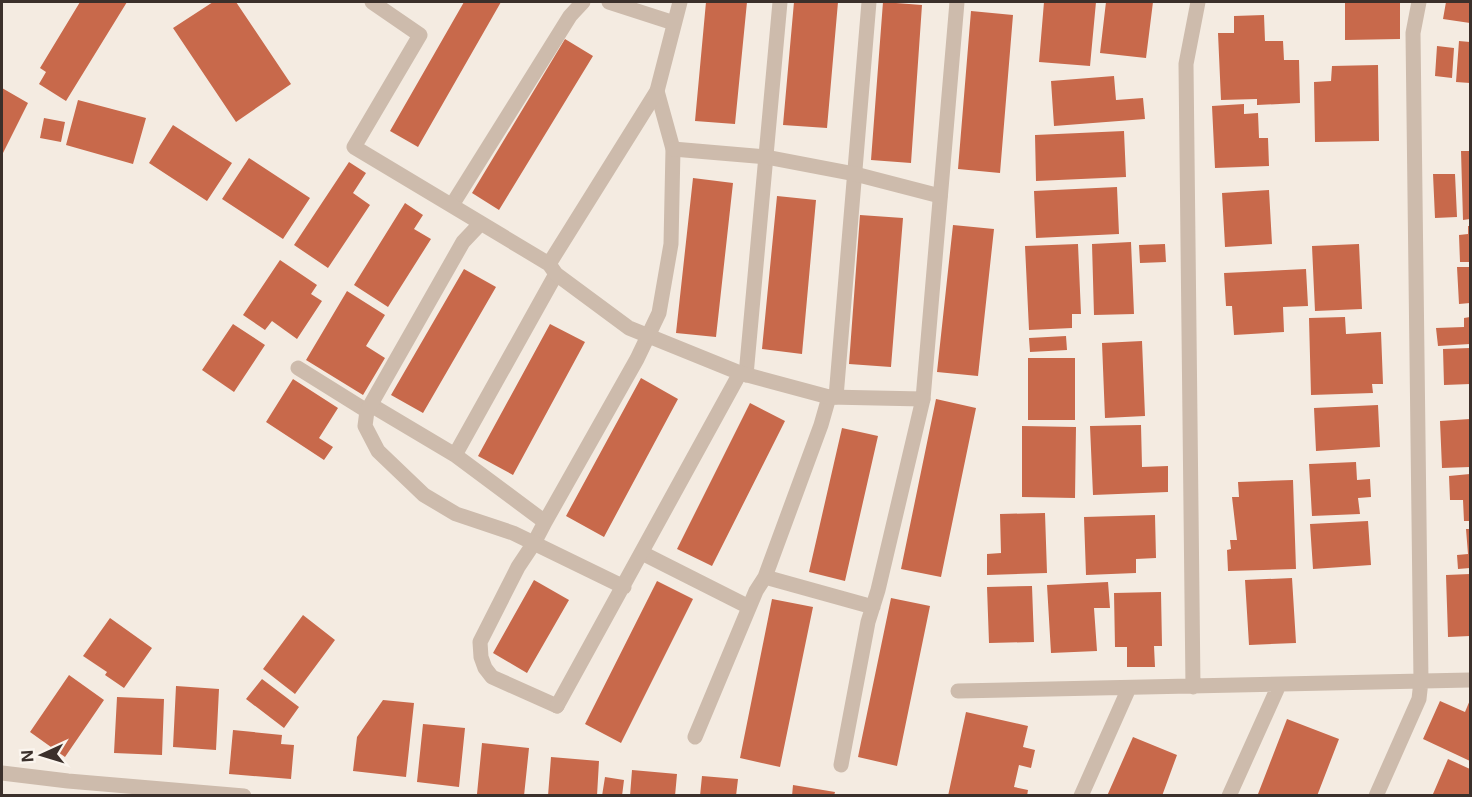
<svg xmlns="http://www.w3.org/2000/svg" width="1472" height="797" font-family="Inter,sans-serif">
  <rect width="100%" height="100%" fill="#f4ebe1"/>
  <path fill="#c8694b" d="M80 2H127L66 101 39 84 46 72 40 68Z
    M213 2H236L291 84 236 122 173 28Z
    M464 2H501L418 147 390 131Z
    M706 2H747L735 124 695 121Z
    M794 2H838L827 128 783 125Z
    M883 2 922 5 911 163 871 160Z
    M1044 2H1096L1090 66 1039 62Z
    M1106 2H1153L1146 58 1100 53Z
    M1345 2H1400V39L1345 40Z
    M1446 2H1470V23L1443 19Z
    M971 11 1013 15 1000 173 958 169Z
    M1264 15 1265 41H1283L1284 60H1299L1300 103 1257 105V99L1221 100 1218 33H1234V16Z
    M565 39 593 56 499 210 472 193Z
    M1459 41 1470 42V83L1456 82Z
    M1437 46 1454 48 1452 78 1435 76Z
    M1378 65 1379 141 1315 142 1314 82 1331 81 1332 66Z
    M1114 76 1116 100 1143 98 1145 119 1054 126 1051 81Z
    M2 88 28 103 2 155Z
    M78 100 146 118 133 164 66 145Z
    M1244 104V114L1258 113 1259 138H1268L1269 166 1215 168 1212 106Z
    M44 118 65 122 61 142 40 138Z
    M173 125 232 163 207 201 149 163Z
    M1124 131 1126 177 1036 181 1035 135Z
    M1461 151H1470V219L1463 220Z
    M249 158 310 198 283 239 222 199Z
    M349 162 366 173 353 193 370 205 328 268 294 245Z
    M1433 174H1455L1457 217 1435 218Z
    M693 178 733 183 716 337 676 333Z
    M1117 187 1119 234 1036 238 1034 191Z
    M1269 190 1272 244 1225 247 1222 193Z
    M777 196 816 200 802 354 762 349Z
    M405 203 423 215 414 229 431 239 388 307 354 285Z
    M860 215 903 218 891 367 849 364Z
    M953 225 994 229 978 376 937 372Z
    M1468 226H1470V262H1460L1459 235 1468 234Z
    M1131 242 1134 314 1094 315 1092 244Z
    M1078 244 1081 314H1072V328L1029 330 1025 246Z
    M1165 244 1166 262 1140 263 1139 245Z
    M1359 244 1362 309 1315 311 1312 246Z
    M280 260 317 285 311 294 322 301 297 339 272 321 265 330 243 315Z
    M1457 267H1470V303L1459 304Z
    M464 269 496 287 423 413 391 395Z
    M1306 269 1308 306 1283 307 1284 332 1234 335 1232 306H1226L1224 273Z
    M347 291 385 315 366 346 385 358 363 395 306 360Z
    M1345 317 1346 334 1381 332 1383 384H1372L1373 393 1311 395 1309 318Z
    M1470 317V344L1438 346 1436 328 1464 327V318Z
    M233 324 265 345 234 392 202 370Z
    M550 324 585 342 513 475 478 456Z
    M1066 336 1067 350 1030 352 1029 338Z
    M1142 341 1145 416 1105 418 1102 343Z
    M1470 348V384L1444 385 1443 349Z
    M1028 358H1075V420H1028Z
    M641 378 678 399 604 537 566 516Z
    M293 379 338 408 319 438 333 447 324 460 266 422Z
    M936 399 976 408 941 577 901 569Z
    M750 403 785 421 712 566 677 549Z
    M1378 405 1380 447 1316 451 1314 408Z
    M1470 419V467L1442 468 1440 421Z
    M1141 425 1142 467 1168 466V492L1093 495 1090 426Z
    M1022 426 1076 427 1075 498 1022 497Z
    M842 428 878 436 845 581 809 572Z
    M1356 462 1357 480 1370 479 1371 497 1358 498 1360 514 1312 516 1309 464Z
    M1470 474V521H1464L1463 500H1450L1449 476Z
    M1293 480 1296 569 1228 571 1227 550 1231 549 1230 540H1237L1232 497H1239L1238 482Z
    M1045 513 1047 573 987 575V554L1001 553 1000 514Z
    M1155 515 1156 558 1136 559V573L1086 575 1084 517Z
    M1368 521 1371 565 1313 569 1310 524Z
    M1466 529H1470V568L1458 569 1457 555 1468 554Z
    M1470 574V636L1448 637 1446 575Z
    M1292 578 1296 643 1249 645 1245 580Z
    M534 580 569 600 527 673 493 653Z
    M657 581 693 599 621 743 585 724Z
    M1108 582 1110 608H1094L1097 651 1051 653 1047 585Z
    M1032 586 1034 642 989 643 987 587Z
    M1161 592 1162 646H1154L1155 667H1127V647H1115L1114 593Z
    M891 598 930 606 897 766 858 757Z
    M772 599 813 607 780 767 740 758Z
    M303 615 335 640 295 694 263 669Z
    M110 618 152 648 124 688 105 675 107 672 83 656Z
    M69 675 104 700 65 757 30 732Z
    M262 679 299 707 284 728 246 699Z
    M176 686 219 689 216 750 173 747Z
    M117 697 164 699 162 755 114 753Z
    M383 700 414 703 406 777 353 771 357 737Z
    M1470 700V761L1423 739 1440 701 1465 712Z
    M966 712 1028 726 1023 747 1035 750 1031 768 1019 765 1014 787 1028 790 1027 796H948Z
    M1287 719 1339 739 1317 796 1258 794Z
    M423 724 465 728 459 787 417 782Z
    M233 730 282 735 281 744 294 745 291 779 229 774Z
    M1133 737 1177 755 1162 796H1107Z
    M482 743 529 748 524 796 477 794Z
    M551 757 599 761 597 796H548Z
    M1448 759 1470 769V796L1433 794Z
    M632 770 677 774 675 796H630Z
    M702 776 738 779 736 796H700Z
    M605 777 624 780 622 796H602Z
    M793 785 835 792 834 796H792Z"/>
  <g fill="none" stroke-linecap="round" stroke-linejoin="round">
    <path stroke="#cdbbac" stroke-width="15" d="M609 2 674 23
      M452 205 570 16 583 2
      M298 368 367 411
      M746 375 780 2
      M836 397 869 2
      M371 405 455 455 545 522 534 543 518 567 480 642 481 657 485 668 492 677 557 706
      M455 455 556 274
      M545 522 637 359 659 313 671 244 673 149 657 91
      M642 553 749 607
      M765 577 873 607
      M695 737 756 591 765 577 821 425 829 397
      M841 765 868 622 878 590 923 399 957 2"/>
    <path stroke="#cdbbac" stroke-width="15" d="M372 2 420 35 354 147 549 264 556 274 629 328 740 373 829 397 923 399
      M673 149 766 157 855 174 940 196
      M481 223 463 242 367 411 365 426 378 451 424 495 456 514 513 533 624 587
      M549 264 657 91 680 2
      M1193 687 1186 64 1198 2
      M958 691 1470 680
      M557 706 740 373
      M2 773 68 781 244 796
      M1081 796 1129 688
      M1229 796 1279 685
      M1376 796 1419 699 1421 681 1413 33 1419 2"/>
  </g>
  <rect width="1472" height="797" fill="none" stroke="#3b302b" stroke-width="6"/>
  <g transform="translate(42 755) rotate(266)" stroke="#fbf5ee" stroke-width="4.5" paint-order="stroke">
  <path d="M0-4.5L10 22L0 15L-10 22Z" fill="#3b302b"/>
  <text y="-9" font-size="16" font-weight="bold" text-anchor="middle" fill="#3b302b">N</text>
  </g>
</svg>
